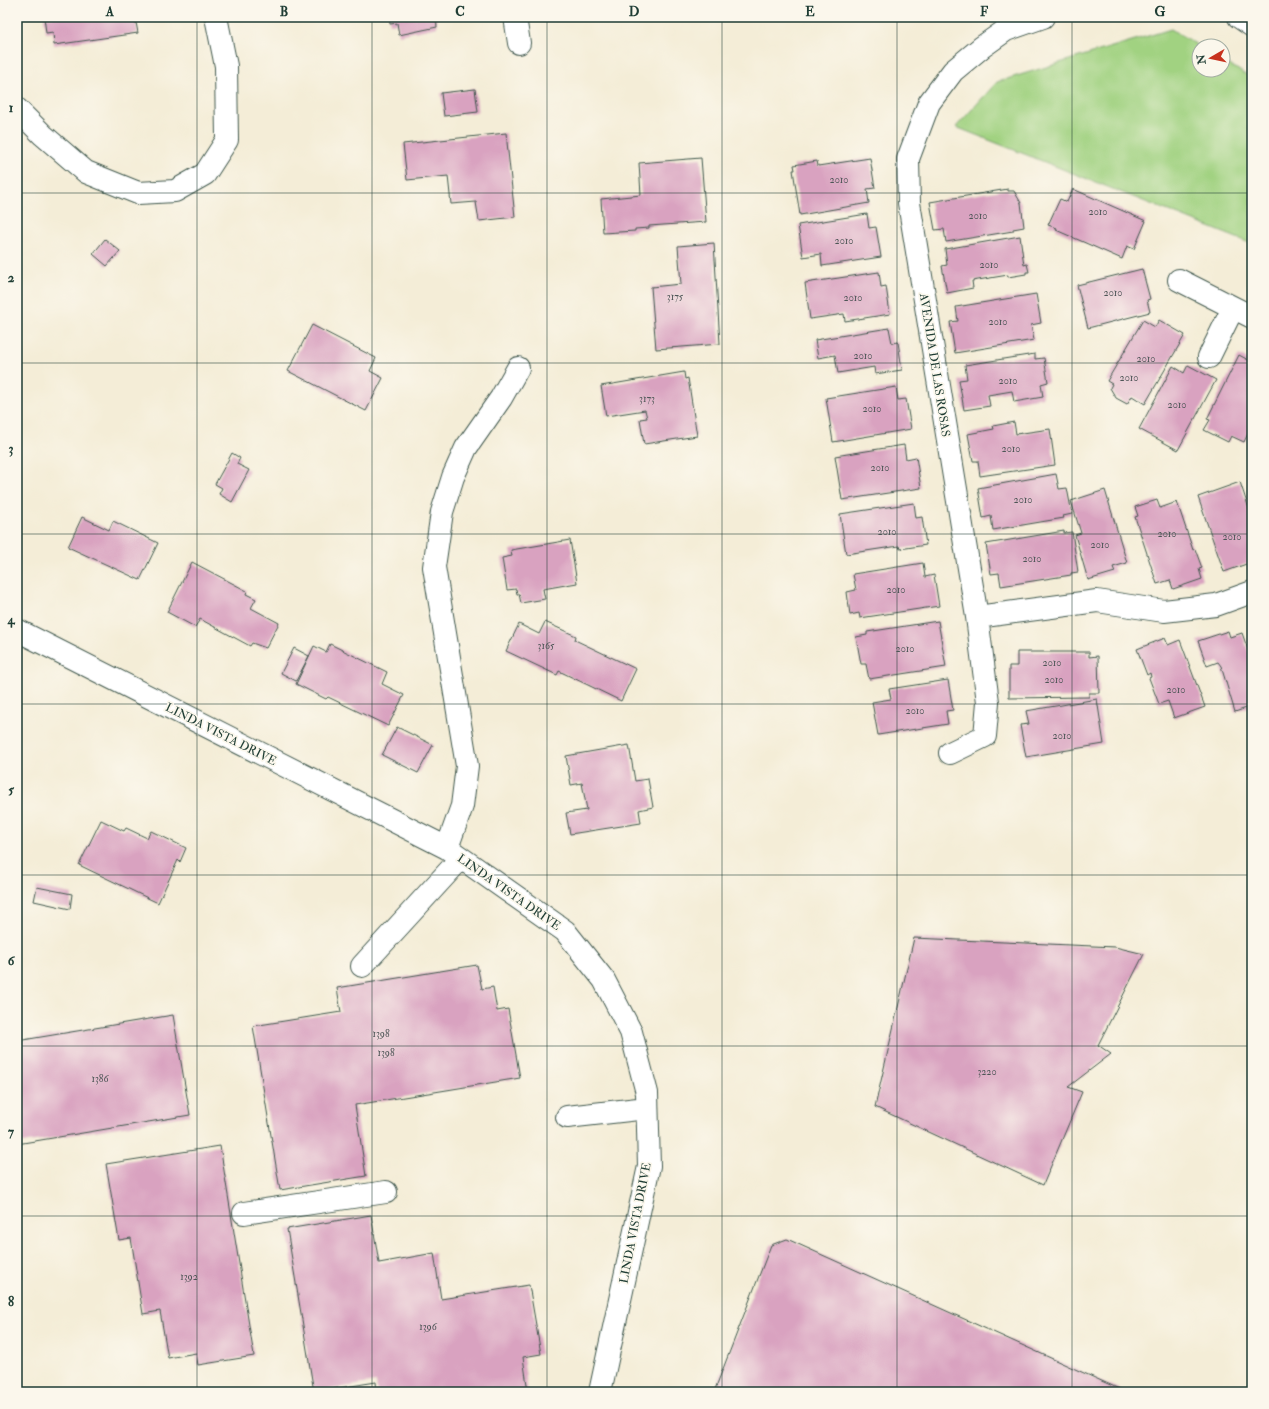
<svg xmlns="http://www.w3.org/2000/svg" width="1269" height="1409" font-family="'IM FELL Double Pica',serif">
  <rect width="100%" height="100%" fill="#fbf7ec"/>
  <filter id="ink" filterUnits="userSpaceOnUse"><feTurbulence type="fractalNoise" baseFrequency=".025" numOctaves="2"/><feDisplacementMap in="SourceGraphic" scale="8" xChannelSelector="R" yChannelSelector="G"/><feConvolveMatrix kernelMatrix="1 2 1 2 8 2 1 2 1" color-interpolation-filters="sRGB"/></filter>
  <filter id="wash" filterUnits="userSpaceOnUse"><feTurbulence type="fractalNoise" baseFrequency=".012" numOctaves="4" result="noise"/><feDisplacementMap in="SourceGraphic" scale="16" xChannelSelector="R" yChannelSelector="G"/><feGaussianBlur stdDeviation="0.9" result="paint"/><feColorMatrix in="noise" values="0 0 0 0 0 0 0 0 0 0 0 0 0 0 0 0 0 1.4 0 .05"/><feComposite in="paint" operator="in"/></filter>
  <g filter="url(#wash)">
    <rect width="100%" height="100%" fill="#f4edd7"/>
    <path fill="#a1d281" stroke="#60885a" d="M1171 29 1199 46V70H1223V61L1252 78V244L956 127 997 82Z"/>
    <g id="blocks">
      <path fill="#d9a2c0" d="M44 17H135L138 33 54 45 53 32 46 33Z
        M389 17H436L437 27 399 35 397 23 390 24Z
        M475 89 478 112 444 116 441 93Z
        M506 133 515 217 479 221 476 202 451 204 448 176 407 180 403 144Z
        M701 158 706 222 649 226V228L635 229V231L603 233 601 199 641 195 639 163Z
        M870 158 875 188 867 189 869 203 800 215 793 170H795L794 165 817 161 818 166Z
        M1008 189V191H1014L1021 203 1024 227 1013 229V231L946 242 944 229 935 230 930 202Z
        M1073 189 1146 221 1134 249 1127 246 1122 259 1056 230 1057 228 1048 225 1060 199 1067 202Z
        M867 214 869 228 876 227 881 257 822 266 821 254 803 257 798 225Z
        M1020 236 1024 265 1027 264 1029 272H1026V274L1008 277V275L972 281 973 288 947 293 942 266 947 265 945 249Z
        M105 239 120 251 107 266 93 254Z
        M714 243 720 344 656 349 651 287 681 284 678 246Z
        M1142 269 1150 299 1147 300 1150 312 1088 328 1077 285Z
        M879 272 881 287 886 286 890 314 845 321 844 314 810 319 805 283Z
        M1036 294 1041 323 1031 325 1034 340 955 353 950 322 958 321 956 307Z
        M1143 320 1155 327 1159 320 1185 335 1145 404 1132 396 1127 404 1116 398 1110 388 1112 384 1107 381Z
        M312 325 376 358 370 371 383 378 366 411 288 371Z
        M889 328 892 343 898 342 902 370 875 374 874 367 838 373 835 355 818 358 815 340Z
        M1035 354V359L1044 358 1048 382 1041 384 1043 397 1014 402 1012 391 988 395 990 406 964 410 959 380 967 379 965 365Z
        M1239 355 1252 362V425L1244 442 1231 436 1228 442 1204 430 1210 420 1207 419Z
        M1188 365 1216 380 1178 450 1139 429 1173 366 1184 373Z
        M684 372 685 379 688 378 697 436 644 444 640 419 647 418 645 410 606 416 601 386Z
        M896 387 898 400 906 399 911 429 833 442 826 398Z
        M1014 422 1016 434 1050 429 1055 465 980 476 978 461H973L968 434 994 429 993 426Z
        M904 445 906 459 916 457 921 488 842 500 835 456Z
        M232 453 240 458 237 464 249 470 232 502 219 494 222 488 215 484Z
        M1056 474 1059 489 1067 488 1072 514 1063 516 1064 518 993 530 991 516 983 518 978 488Z
        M1240 482 1252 518V553L1250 554 1252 562 1224 572 1198 497Z
        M1105 490 1127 563 1113 567 1115 572 1088 580 1075 535 1081 533 1071 501Z
        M1157 500 1160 508 1177 502 1193 550 1195 549 1202 568 1199 569 1202 579 1173 589 1170 580 1157 584 1135 517 1138 516 1135 507Z
        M914 503 916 518 922 517 926 545 900 549 899 546 846 554 840 514Z
        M82 517 109 530 113 521 158 543 140 580 68 547Z
        M1064 531V533L1072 532 1078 572 1071 573V575L1001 586 999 573 991 574 986 544Z
        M570 540 577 583 543 589 545 599 521 603 519 594H517L516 589 507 590 502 558 512 556 511 550Z
        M192 562 247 591 246 594 256 599 251 608 279 623 266 648 252 643 250 646 200 619 195 627 167 612Z
        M923 563 925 577 934 575 939 606 860 618 859 613 850 615 847 592 856 590 853 574Z
        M938 621 946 667 869 679 866 664H861L856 637 867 635V632Z
        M545 622 576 636 575 640 636 669 621 701 559 671 557 675 506 651 519 624 539 634Z
        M1228 631 1230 637 1242 633 1252 661V706L1235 712 1221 666 1218 662 1207 666 1198 641Z
        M1165 638 1168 645 1180 640 1205 707 1174 718 1168 701 1159 704 1149 678 1151 677 1150 673 1147 675 1137 649Z
        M330 644 387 672 382 684 404 695 388 726 328 697 326 699 296 684 314 646 326 652Z
        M294 648 309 656 296 681 281 673Z
        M1017 652H1089V657L1098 656 1099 693H1089V697L1009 698V666H1017Z
        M948 680 953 710 946 711 948 724 878 735 872 702 891 699 889 689Z
        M1097 699 1104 744 1026 757 1020 725 1029 724 1026 711Z
        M397 727 433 745 418 773 382 755Z
        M629 745 635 781 648 779 653 807 639 810 641 823 570 834 566 813 587 810 582 783 571 785 566 756Z
        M101 820 124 831 126 828 147 838 151 831 186 848 180 862 178 860 158 903 79 865Z
        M37 887 72 894 70 909 34 901Z
        M914 938 1115 947 1144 954 1098 1045 1111 1054 1068 1087 1082 1092 1043 1185 875 1107Z
        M477 965 482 989 493 987 497 1011 508 1009 520 1078 355 1105 366 1176 280 1190 253 1026 341 1012 337 988Z
        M173 1015 190 1115 17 1144V1041Z
        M220 1146 254 1356 198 1365 196 1353 168 1358 160 1311 143 1314 131 1238 119 1240 106 1164Z
        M371 1215 379 1263 434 1253 441 1299 529 1285 541 1354 523 1357 528 1392H377L376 1382 314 1392 287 1229Z
        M787 1239 1126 1392H714L771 1245Z"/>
    </g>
  </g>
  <g filter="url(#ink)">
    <use href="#blocks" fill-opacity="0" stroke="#3f574c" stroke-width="1"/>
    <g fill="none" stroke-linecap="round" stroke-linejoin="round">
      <g stroke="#3f574c" stroke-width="24">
        <path id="minor" d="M515 17 519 43
          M1239 17 1252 26
          M17 109 43 135 86 172 138 193 175 191 205 174 227 140 226 66 216 17
          M1179 280 1252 317
          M1209 357 1233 308
          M977 617 1097 601 1164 611 1216 605 1252 592
          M17 630 447 848 565 931 604 980 631 1032 647 1093 649 1166 600 1392
          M950 753 985 736 988 702 977 617 909 203 908 159 929 103 953 71 982 47 1006 30 1043 17
          M447 848 462 806 467 766 434 567 442 512 453 477 466 448 501 398 518 368
          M362 966 461 858
          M567 1117 647 1108
          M244 1213 386 1192"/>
      </g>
      <use href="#minor" stroke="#fff" stroke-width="22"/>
    </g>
  </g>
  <path fill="none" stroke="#1f3d34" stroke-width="1" stroke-opacity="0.55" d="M197 17V1392M372 17V1392M547 17V1392M722 17V1392M897 17V1392M1072 17V1392M17 193H1252M17 363H1252M17 534H1252M17 704H1252M17 875H1252M17 1046H1252M17 1216H1252"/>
  <g text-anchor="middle" stroke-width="3.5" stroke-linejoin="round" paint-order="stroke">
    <g font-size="10" fill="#4e5657">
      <text x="839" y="183">2010</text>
      <text x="1098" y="215">2010</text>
      <text x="978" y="219">2010</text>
      <text x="844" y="244">2010</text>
      <text x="989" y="268">2010</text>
      <text x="1113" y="296">2010</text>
      <text x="675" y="300">3175</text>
      <text x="853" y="301">2010</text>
      <text x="998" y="325">2010</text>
      <text x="863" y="359">2010</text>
      <text x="1146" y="362">2010</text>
      <text x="1129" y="381">2010</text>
      <text x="1008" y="384">2010</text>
      <text x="647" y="402">3173</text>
      <text x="1177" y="408">2010</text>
      <text x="872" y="412">2010</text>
      <text x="1011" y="452">2010</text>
      <text x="880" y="471">2010</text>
      <text x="1023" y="503">2010</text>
      <text x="887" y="535">2010</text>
      <text x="1167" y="537">2010</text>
      <text x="1232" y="540">2010</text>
      <text x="1100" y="548">2010</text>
      <text x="1032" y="562">2010</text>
      <text x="896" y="593">2010</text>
      <text x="546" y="649">3165</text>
      <text x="905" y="652">2010</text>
      <text x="1052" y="666">2010</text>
      <text x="1054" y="683">2010</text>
      <text x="1176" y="693">2010</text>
      <text x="915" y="714">2010</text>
      <text x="1062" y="739">2010</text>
      <text x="381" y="1037">1398</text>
      <text x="386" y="1056">1398</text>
      <text x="987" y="1075">3220</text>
      <text x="100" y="1082">1386</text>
      <text x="189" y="1280">1392</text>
      <text x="428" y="1330">1396</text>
    </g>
    <g font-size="12" fill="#1f3d34" stroke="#fbf7ec">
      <text transform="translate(935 365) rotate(81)" y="4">AVENIDA DE LAS ROSAS</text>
      <text transform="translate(221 734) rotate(27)" y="4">LINDA VISTA DRIVE</text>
      <text transform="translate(509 892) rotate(35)" y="4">LINDA VISTA DRIVE</text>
      <text transform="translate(635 1223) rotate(-79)" y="4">LINDA VISTA DRIVE</text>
    </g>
  </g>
  <rect width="1269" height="1409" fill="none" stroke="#fbf7ec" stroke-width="44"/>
  <g transform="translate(1211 58) rotate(261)"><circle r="19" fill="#fbf7ec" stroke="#a3ada2"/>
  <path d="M0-3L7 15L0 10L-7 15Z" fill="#c8321e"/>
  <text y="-6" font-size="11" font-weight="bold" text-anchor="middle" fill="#1f3d34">N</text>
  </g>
  <rect x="22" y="22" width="1225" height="1365" fill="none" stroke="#1f3d34" stroke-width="1.5"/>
  <g font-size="13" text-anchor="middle" font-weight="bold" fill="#1f3d34">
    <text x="110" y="16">A</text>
    <text x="284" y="16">B</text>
    <text x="460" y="16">C</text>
    <text x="634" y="16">D</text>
    <text x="810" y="16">E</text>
    <text x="984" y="16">F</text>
    <text x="1160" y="16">G</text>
    <text x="11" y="112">1</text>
    <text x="11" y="282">2</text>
    <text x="11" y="453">3</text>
    <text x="11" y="624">4</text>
    <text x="11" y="794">5</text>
    <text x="11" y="965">6</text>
    <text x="11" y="1136">7</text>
    <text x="11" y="1306">8</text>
  </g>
</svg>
